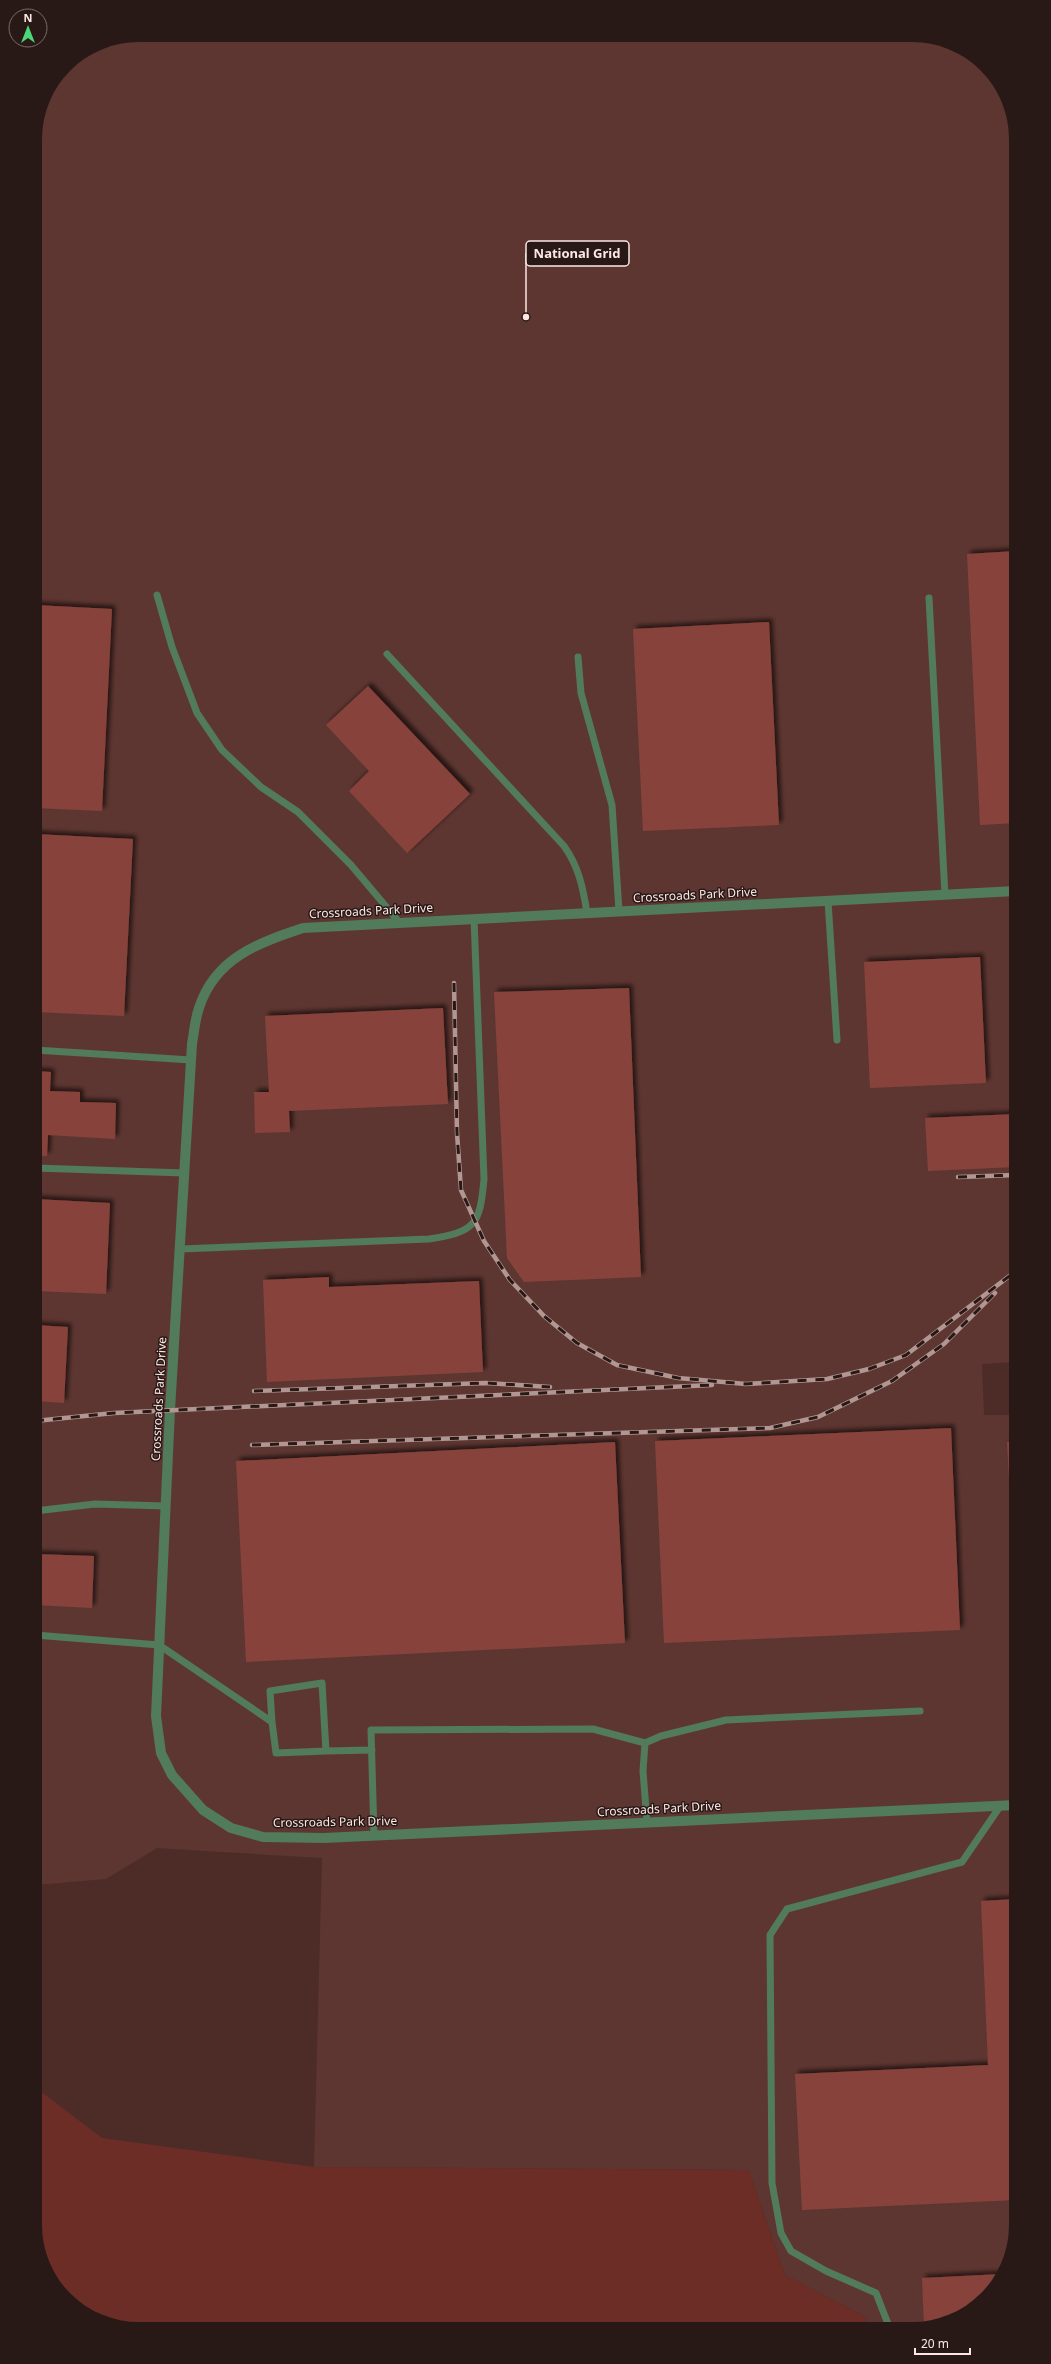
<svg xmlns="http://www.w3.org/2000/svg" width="1051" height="2364" font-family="'Noto Sans',sans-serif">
  <defs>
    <filter id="shadow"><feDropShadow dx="3.5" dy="-3.5" stdDeviation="2" flood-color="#0009"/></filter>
  </defs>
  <rect width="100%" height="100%" fill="#4d2c27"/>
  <path fill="#5e3631" d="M139 35H919L975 56 1010 105 1016 139V1362L982 1364 984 1415H1016V2226L1010 2259 995 2288 946 2323 912 2329H868L866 2317 785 2275 749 2170 314 2167 322 1858 157 1848 106 1879 35 1885V132L46 93 66 65 99 43Z"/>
  <path fill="#6c2d26" d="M35 2087 102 2138 314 2167 749 2170 785 2275 866 2317 868 2329H132L76 2308 41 2259 35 2225Z"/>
  <path fill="#87433b" filter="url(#shadow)" d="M1016 551V823L980 825 967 554Z
    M35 605 112 609 102 811 35 808Z
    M769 622 779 825 643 831 633 629Z
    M368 686 470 794 407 853 349 791 369 771 326 725Z
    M35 834 133 839 124 1016 35 1012Z
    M980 957 986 1083 870 1088 864 962Z
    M629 988 641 1277 524 1282 507 1258 494 992Z
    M443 1008 448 1104 289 1111 290 1132 255 1133 254 1092H269L265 1016Z
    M35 1071 51 1072 50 1091 80 1092V1102L116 1103 115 1139 48 1135 47 1156H35Z
    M1016 1114V1167L928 1171 925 1118Z
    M35 1199 110 1203 106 1294 35 1291Z
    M329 1277V1287L479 1281 483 1372 267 1382 263 1280Z
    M35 1325 68 1327 64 1403 35 1401Z
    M951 1428 960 1630 664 1643 655 1441Z
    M615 1442 625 1643 246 1662 236 1461Z
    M1007 1442H1016V1496H1010Z
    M35 1554 94 1556 92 1608 35 1605Z
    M1016 1899V2200L802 2210 795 2074 988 2065 981 1901Z
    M1002 2274 995 2288 946 2323 924 2327 922 2278Z"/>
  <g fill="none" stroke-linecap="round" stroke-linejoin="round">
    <path stroke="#517b5a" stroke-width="7" d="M157 595 172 647 197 713 222 750 261 787 298 812 351 865 399 922
      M929 598 945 895
      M387 654 564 846C579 867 583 888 587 913
      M578 657 581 693 612 805 619 911
      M828 901 837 1040
      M35 1050 191 1060
      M35 1168 185 1173
      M181 1249 429 1239C476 1232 480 1224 484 1179L474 918
      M35 1511 95 1504 166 1506
      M35 1635 159 1645 272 1722 276 1753 326 1751 322 1683 270 1691 272 1722
      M326 1751 372 1750
      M647 1822 643 1771 645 1743 661 1736 726 1720 920 1711
      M374 1835 371 1730 593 1729 645 1743
      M890 2329 876 2293 826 2271 791 2251 781 2233 772 2183 770 1935 787 1909 962 1862 1001 1805"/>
    <path stroke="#517b5a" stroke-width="10" d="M1016 1805 324 1838 263 1837 231 1828 203 1810 172 1775 161 1753 156 1716 170 1410 192 1044C194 1033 195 1019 199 1008 215 958 258 943 303 928L1016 891"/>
    <g stroke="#b19692" stroke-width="4.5">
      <path id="rail" d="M454 983 457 1133 461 1190 484 1241 510 1280 544 1316 577 1343 617 1365 678 1378 746 1384 827 1379 869 1369 906 1355 1016 1271
        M958 1177 1016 1175
        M254 1391 486 1383 550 1387
        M35 1421 114 1413 712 1385
        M252 1445 770 1428 818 1417 892 1381 944 1344 995 1293"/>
    </g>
    <use href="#rail" stroke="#281917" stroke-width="3" stroke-dasharray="9" stroke-linecap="butt"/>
  </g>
  <g text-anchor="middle" stroke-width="3" stroke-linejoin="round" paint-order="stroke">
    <g font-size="12" fill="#fde7e4" stroke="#281917">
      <text transform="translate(695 895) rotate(-3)" y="4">Crossroads Park Drive</text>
      <text transform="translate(371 911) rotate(-3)" y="4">Crossroads Park Drive</text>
      <text transform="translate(159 1399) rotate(-87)" y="4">Crossroads Park Drive</text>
      <text transform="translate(659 1809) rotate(-3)" y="4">Crossroads Park Drive</text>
      <text transform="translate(335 1822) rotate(-1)" y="4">Crossroads Park Drive</text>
    </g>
  </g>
  <path d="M0 0H1051V2364H0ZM139 42H912A97 97 0 0 1 1009 139V2225A97 97 0 0 1 912 2322H139A97 97 0 0 1 42 2225V139A97 97 0 0 1 139 42Z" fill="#281917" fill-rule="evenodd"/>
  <path fill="none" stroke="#fde7e4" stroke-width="1.5" d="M526 317L526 253"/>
  <circle fill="#fde7e4" stroke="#281917" stroke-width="1.5" cx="526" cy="317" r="4"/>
  <rect fill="#281917" stroke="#fde7e4" stroke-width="1.5" x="526" y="241" width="103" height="25" rx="4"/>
  <g font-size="13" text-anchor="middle" font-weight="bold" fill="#fde7e4">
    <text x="577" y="258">National Grid</text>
  </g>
  <g transform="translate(28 28)"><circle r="19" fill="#281917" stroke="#7d6b69"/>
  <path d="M0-3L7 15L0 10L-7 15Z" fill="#4bd677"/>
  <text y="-6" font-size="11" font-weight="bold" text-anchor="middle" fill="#fde7e4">N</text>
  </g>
  <path d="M915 2348v6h55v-6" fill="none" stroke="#fde7e4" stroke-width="2"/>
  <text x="921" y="2348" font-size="12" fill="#fde7e4" stroke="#281917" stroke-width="3" paint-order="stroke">20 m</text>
</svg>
